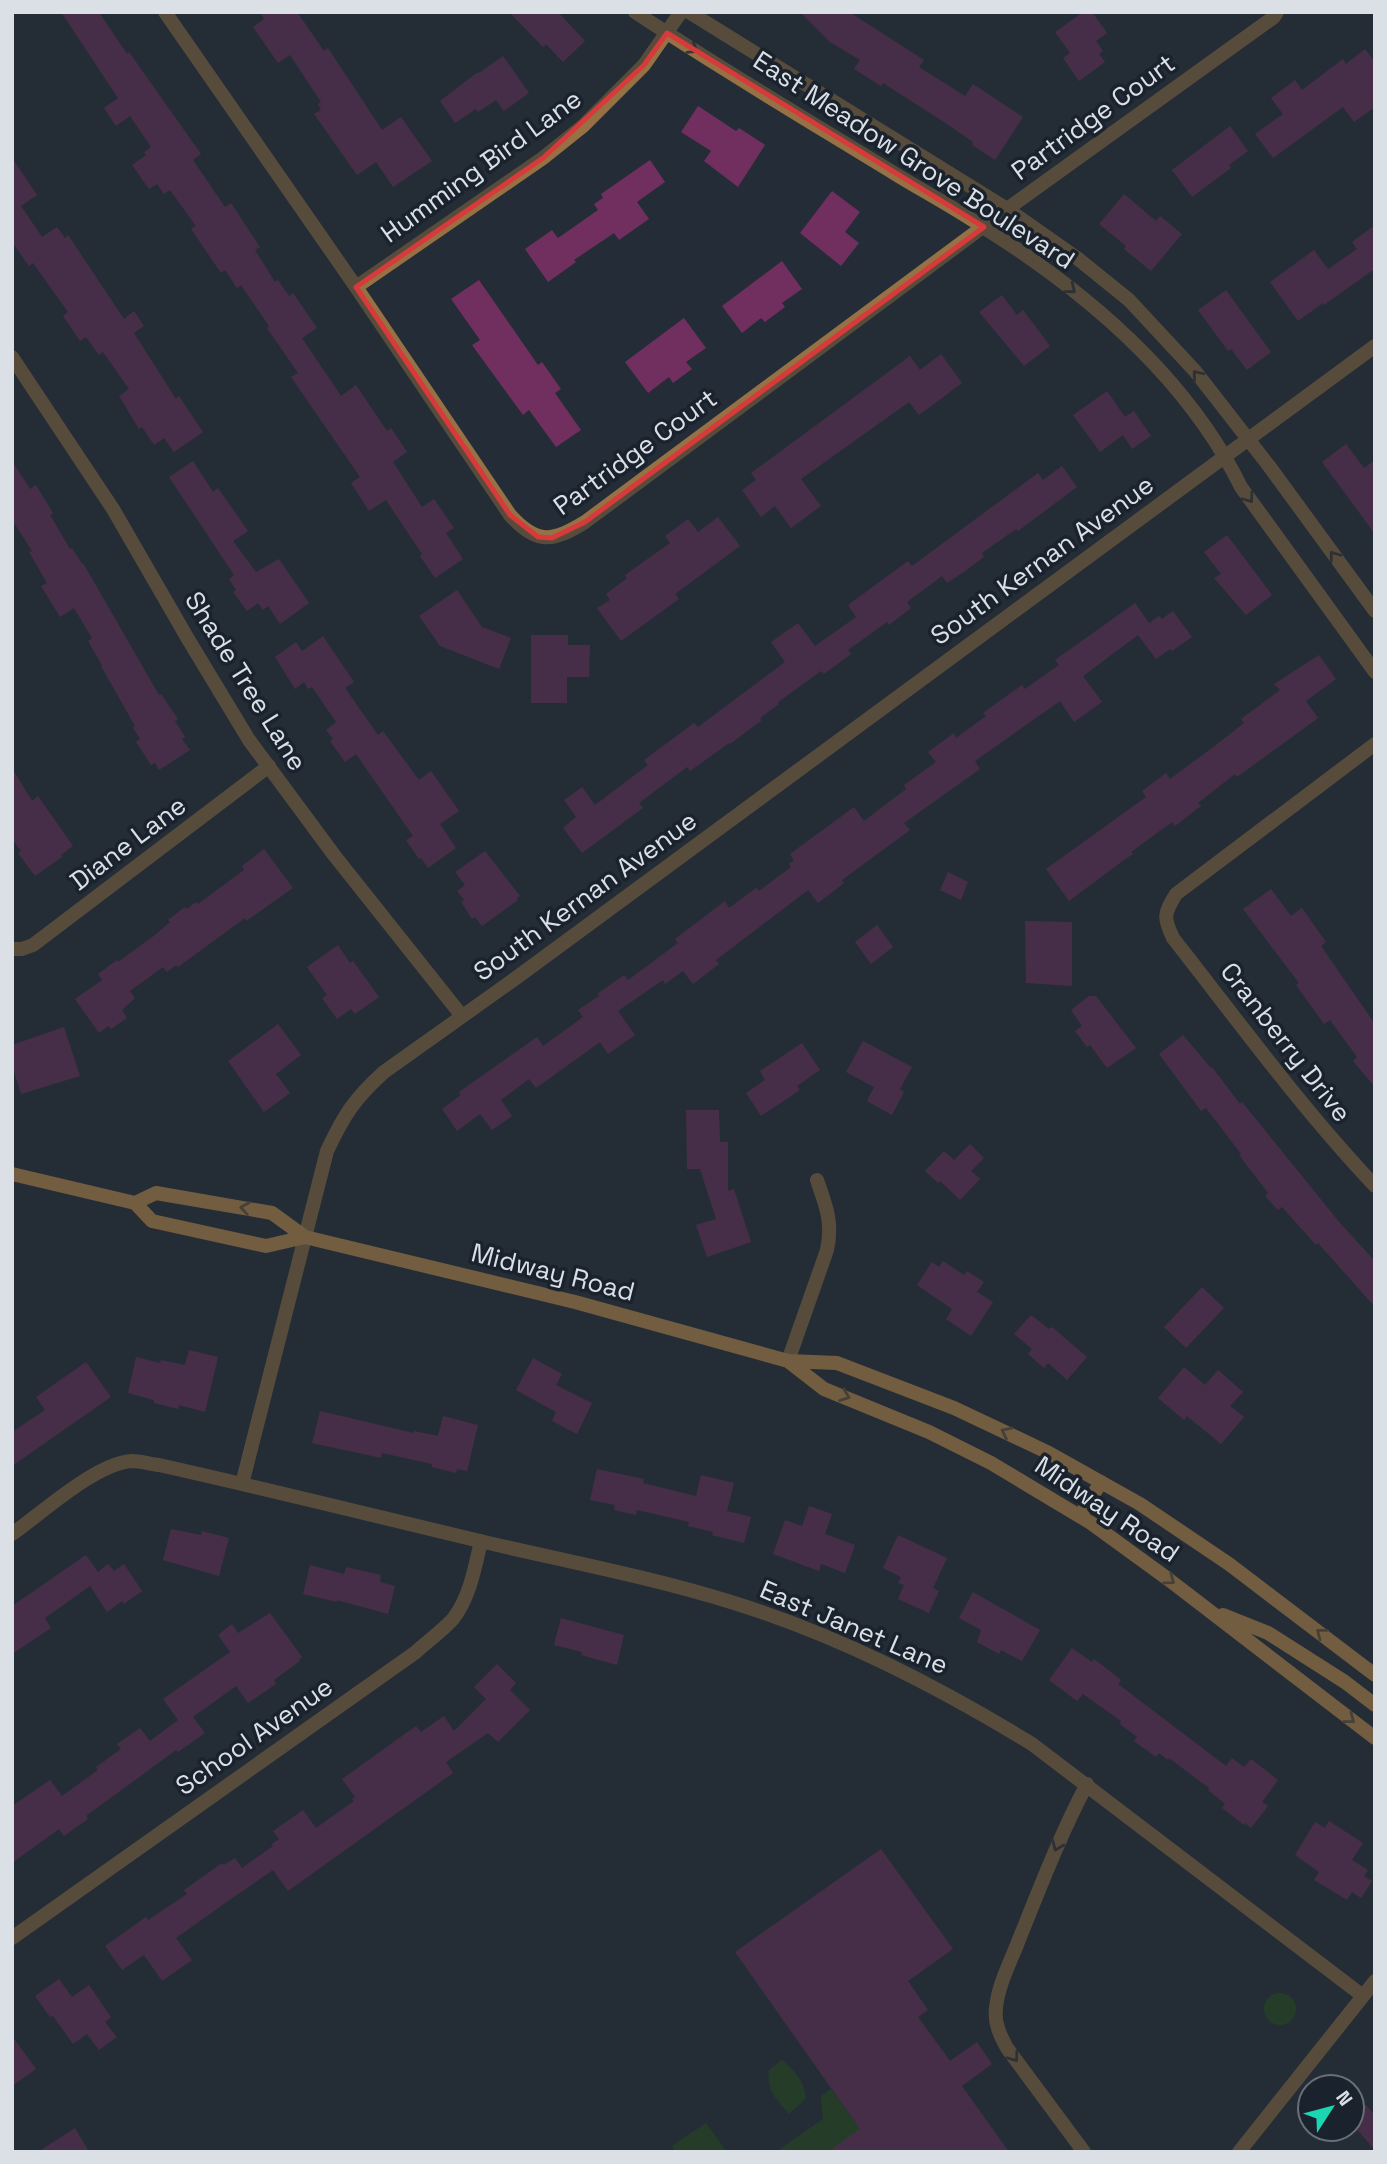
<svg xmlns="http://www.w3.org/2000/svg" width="1387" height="2164" font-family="'Space Grotesk',sans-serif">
  <rect width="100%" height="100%" fill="#242d37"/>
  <path fill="#275018" d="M1264 2009a16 16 0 1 1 32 0a16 16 0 1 1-32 0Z
    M782 2060C795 2070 804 2082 806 2098L789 2114C776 2099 766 2090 769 2070Z
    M831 2089 860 2129 841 2152H776L823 2119 821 2096Z
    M706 2123 727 2152H676L672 2146Z"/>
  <path fill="#702f5f" d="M61 12H99L127 54 129 52 201 154 193 160 225 207 231 203 260 247 255 250 275 282 278 280 289 296 293 293 317 328 302 338 341 396 356 385 387 431 391 428 407 452 393 462 422 507 434 499 454 528 446 533 463 559 435 578 420 556 422 554 386 500 369 511 351 483 360 477 291 377 298 373 267 328 269 326 241 285 237 288 225 270 221 273 191 229 196 226 170 190 164 194 157 184 149 189 132 165 146 155 144 152 151 147 130 116 116 126 104 108 118 98Z
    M260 12H297L324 51 328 48 382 130 401 117 432 161 393 187 376 162 357 175 314 114 321 110 318 104 321 102 290 55 278 63 253 27 264 19Z
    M509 12H558L585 41 563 62 546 44 543 47Z
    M800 12H849L924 60 919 67 965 96 973 84 1023 117 995 160 972 145 973 142 947 124 883 83 881 86 854 69 860 60 830 42Z
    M1083 12H1092L1107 33 1096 41 1103 51 1099 54 1105 62 1079 81 1063 58 1070 53 1055 32Z
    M1365 49 1375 62V107L1354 122 1343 107 1273 158 1255 134 1283 114 1271 98 1295 80 1302 90 1343 59 1346 64Z
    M503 56 529 93 504 111 496 100 478 112 476 109 455 123 440 101 478 72 479 73Z
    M698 106 736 131 739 128 765 145 738 187 704 161 711 151 681 132Z
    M1230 126 1248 151 1229 165 1231 168 1192 197 1172 170Z
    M12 158 37 195 21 206 42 237 57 227 65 238 68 235 124 319 134 311 144 326 134 333 176 399 179 396 203 432 174 452 164 438 154 445 142 427 139 429 119 396 129 389 103 352 99 355 86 337 80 341 63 316 68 312 33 263 29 266 12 242Z
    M650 160 665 182 637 202 649 219 619 240 614 233 574 260 576 262 548 282 525 249 552 230 558 238 598 210 594 204 603 198 601 194Z
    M832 191 860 212 845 232 859 243 841 266 800 233Z
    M1124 194 1156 221 1160 216 1182 234 1151 271 1124 249 1126 246 1099 224Z
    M1375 225V273L1373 270 1324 305 1323 303 1298 321 1270 282 1314 250 1328 269 1357 249 1352 242Z
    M782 261 802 289 782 303 785 307 765 322 761 318 742 333 722 306Z
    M479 280 538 365 542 362 561 389 555 393 581 430 556 447 529 410 523 415 472 345 480 340 451 299Z
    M1226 290 1271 352 1247 370 1231 349 1228 351 1198 310Z
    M1002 295 1017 315 1023 310 1050 346 1024 366 979 312Z
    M684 318 706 348 686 362 692 369 673 383 669 377 648 393 625 362Z
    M941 354 962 383 919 415 909 402 801 479 821 506 791 528 775 506 761 517 742 490 756 480 751 473 910 356 920 370Z
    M1107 391 1125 417 1134 411 1151 436 1132 449 1123 435 1100 452 1073 415Z
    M1346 444 1364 468 1375 460V534L1322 462Z
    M12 461 30 489 36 485 53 513 50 515 70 549 72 548 82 564 83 563 159 695 161 694 178 719 175 721 185 737 182 739 190 750 159 770 155 763 151 765 136 742 140 739 133 728 135 726 101 666 102 665 88 641 92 638 74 608 60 617 41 586 47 583 29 552 32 551 12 520Z
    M193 461 213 492 218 488 248 531 233 541 256 572 279 559 309 603 280 624 268 606 263 610 258 603 247 611 233 592 236 590 229 579 234 575 169 477Z
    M1062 466 1077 487 1018 531 1016 529 982 553 984 557 965 571 947 583 942 576 907 602 911 608 889 625 887 622 848 650 851 654 824 674 821 671 777 703 779 704 760 718 762 720 730 744 729 743 690 771 687 767 639 803 643 808 582 853 563 828 576 817 564 800 582 787 595 805 648 765 644 760 694 723 698 727 785 662 771 642 798 623 815 646 856 617 848 605 908 561 912 566 1038 473 1043 480Z
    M718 517 740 546 675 594 679 599 621 641 597 608 610 600 606 594 627 578 625 575 670 543 665 536 688 519 698 532Z
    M1227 535 1272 595 1246 615 1214 578 1221 574 1204 552Z
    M457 590 482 627 511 638 499 669 440 646 419 616Z
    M1135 603 1149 623 1159 616 1162 619 1173 611 1192 637 1172 651 1170 649 1156 659 1138 635 1083 676 1102 702 1074 722 1060 701 975 761 980 769 904 823 910 830 842 880 844 883 818 903 808 890 716 960 719 964 693 984 683 971 665 984 663 980 618 1011 635 1035 608 1054 600 1042 536 1088 529 1079 501 1100 512 1116 492 1130 480 1114 457 1131 442 1109 461 1095 459 1092 537 1037 543 1046 583 1017 578 1010 599 996 597 994 624 975 628 980 678 943 675 939 725 901 729 908 756 888 759 891 791 867 789 864 794 860 790 854 854 807 864 821 906 789 904 785 936 762 928 752 954 733 956 738 986 716 983 713 1022 685 1025 689 1059 665 1055 660Z
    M531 635H568V645H590L589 677H567V703H531Z
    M323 636 354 682 345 688 378 735 383 731 419 780 431 771 459 811 440 824 456 848 428 868 421 858 419 859 406 840 413 836 356 754 345 762 330 741 333 739 326 730 336 722 312 687 308 689 304 682 295 689 275 657 296 642 302 651Z
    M1319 655 1336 679 1306 701 1318 718 1237 777 1235 774 1198 803 1201 806 1175 826 1172 822 1131 852 1133 854 1124 860 1069 901 1046 869 1146 797 1142 791 1166 773 1170 779 1216 745 1244 723 1241 719 1280 690 1274 684Z
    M12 768 32 801 38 796 73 846 61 855 62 857 35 876 18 853 21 851 12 839Z
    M264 849 293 888 246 921 245 918 178 967 176 965 167 972 163 967 130 991 135 998 122 1010 127 1018 111 1029 108 1026 99 1033 75 999 102 980 98 974 117 960 118 962 155 935 170 922 168 920 185 907 187 909 196 902 198 904 244 870 242 866Z
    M485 851 520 896 517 898 518 900 482 926 475 917 472 919 461 902 464 900 457 891 465 885 455 872Z
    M948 872 968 882 961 900 940 890Z
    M1271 889 1291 916 1302 908 1326 942 1321 946 1375 1024V1087L1353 1061 1357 1057 1330 1020 1324 1024 1296 985 1299 983 1243 909Z
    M1025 921 1072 922V986L1026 983Z
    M877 925 893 947 871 964 855 942Z
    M338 945 350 963 353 961 379 997 355 1014 351 1009 337 1019 322 998 327 995 307 967Z
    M1089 996H1096L1136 1048 1107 1068 1090 1045 1087 1047 1075 1031 1082 1026 1071 1010Z
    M278 1024 301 1055 276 1074 290 1093 264 1112 228 1061Z
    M64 1027 80 1076 21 1094 12 1065V1045Z
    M1183 1035 1211 1068 1212 1067 1240 1104 1242 1102 1340 1223 1375 1261V1307L1318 1243 1316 1245 1282 1207 1278 1210 1265 1196 1268 1193 1239 1155 1241 1154 1206 1108 1201 1111 1159 1054Z
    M863 1041 912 1067 900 1089 904 1092 892 1115 867 1101 874 1087 846 1072Z
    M802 1043 820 1070 797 1086 800 1090 761 1116 746 1093 765 1080 760 1071Z
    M686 1110H719L720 1142H728V1191L734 1189 751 1242 707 1257 696 1225 716 1219 700 1169H687Z
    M970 1144 984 1158 971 1171 980 1179 960 1200 940 1181 938 1183 925 1171 944 1151 954 1160Z
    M943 1261 964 1275 967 1271 984 1282 977 1292 993 1302 971 1336 946 1319 952 1309 917 1285 932 1262 939 1267Z
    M1202 1287 1224 1308 1186 1348 1164 1327Z
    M1031 1315 1049 1329 1052 1327 1087 1357 1067 1380 1048 1363 1044 1368 1028 1354 1032 1349 1014 1334Z
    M189 1350 218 1357 205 1412 179 1405 178 1409 154 1403V1400L128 1393 136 1357 160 1363 161 1360 185 1365Z
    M533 1358 562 1374 556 1385 592 1403 577 1434 552 1421 556 1412 516 1390Z
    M86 1362 111 1397 12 1466V1432L45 1410 36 1397Z
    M1184 1367 1205 1385 1218 1370 1243 1392 1230 1406 1244 1417 1221 1444 1187 1416 1184 1420 1158 1398Z
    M320 1411 414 1433V1431L438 1436 443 1416 478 1425 467 1471 457 1469 456 1473 432 1467V1464L382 1453 381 1458 312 1443Z
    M597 1469 644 1479 643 1483 696 1496 701 1475 734 1483 727 1511 751 1517 744 1543 712 1535 713 1532 688 1526 689 1522 637 1510 636 1515 614 1510 615 1505 590 1500Z
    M809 1506 832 1514 825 1534 855 1545 845 1573 821 1564 819 1571 773 1554 785 1520 802 1526Z
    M171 1529 201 1535 202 1531 229 1538 219 1576 163 1560Z
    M898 1535 947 1558 933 1588 939 1591 929 1613 898 1599 904 1585 898 1583 901 1577 883 1568Z
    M86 1555 98 1572 108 1564 114 1571 124 1564 142 1591 124 1604 122 1601 107 1612 90 1586 45 1618 51 1628 12 1654V1606Z
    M310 1565 344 1574 346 1567 381 1575 380 1582 395 1586 388 1614 337 1600V1602L303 1594Z
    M973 1592 1040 1630 1022 1661 1001 1650 999 1654 977 1642 981 1630 959 1618Z
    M270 1613 302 1657 299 1660 300 1661 274 1680 276 1684 248 1703 236 1686 193 1717 205 1733 178 1752 176 1750 86 1816 88 1819 64 1836 59 1829 12 1863V1806L50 1780 62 1796 98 1770 96 1767 121 1749 117 1744 140 1728 150 1741 178 1720 163 1699 230 1652 218 1635 232 1624 238 1633Z
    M561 1618 624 1635 617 1665 581 1655 582 1652 554 1645Z
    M1072 1648 1092 1662 1094 1659 1121 1680 1118 1684 1226 1766 1232 1758 1244 1767 1251 1759 1278 1780 1262 1802 1268 1806 1251 1828 1245 1823 1244 1825 1222 1808 1225 1804 1208 1790 1209 1788 1169 1758 1168 1760 1159 1753 1156 1757 1134 1741 1137 1737 1120 1724 1121 1721 1083 1694 1077 1701 1049 1680Z
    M497 1664 516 1683 510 1690 530 1710 498 1742 488 1733 446 1762 453 1773 288 1891 273 1870 228 1901 176 1938 192 1960 162 1981 144 1955 122 1970 105 1946 146 1917 148 1920 187 1894 184 1890 222 1863 224 1865 235 1858 242 1868 273 1846 272 1844 279 1839 273 1831 303 1810 316 1828 354 1801 352 1799 355 1797 342 1779 416 1726 421 1732 444 1716 454 1731 486 1699 474 1687Z
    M1329 1821 1363 1843 1352 1860 1368 1870 1364 1876 1372 1881 1361 1898 1352 1892 1347 1900 1314 1880 1319 1872 1295 1855 1315 1822 1325 1828Z
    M881 1849 953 1949 908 1981 928 2010 918 2017 950 2061 977 2042 992 2064 962 2086 1009 2152H828L860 2129 735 1952Z
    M59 1979 72 1997 89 1985 111 2017 105 2022 117 2037 99 2050 87 2034 73 2044 53 2016 50 2017 35 1996Z
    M12 2036 36 2069 12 2086Z
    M1366 2105 1375 2115V2150L1352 2124V2118Z
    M75 2128 89 2152H38Z"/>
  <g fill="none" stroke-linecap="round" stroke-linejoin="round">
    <path stroke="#967144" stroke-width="14" d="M1084 2152 1007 2048C1000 2035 994 2023 996 2008 998 1984 1012 1959 1020 1937 1041 1885 1061 1833 1087 1784"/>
    <path stroke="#967144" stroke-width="14" d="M165 12 356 287 510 515C537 545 553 542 585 522L1007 209 1274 17 1277 12
      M635 12C721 69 809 121 897 175 925 192 955 208 983 227 1085 291 1187 377 1241 487L1375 672
      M689 12 1007 209 1077 258 1129 300 1195 371 1269 466 1375 611
      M356 287 543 158 583 126 644 65 681 12
      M12 357 113 509 188 639 249 740 334 855 462 1016
      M1375 744 1176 894C1164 914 1163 917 1173 938 1239 1022 1302 1109 1375 1186
      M12 949H22L33 945 269 766
      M788 1361 827 1250C833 1222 826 1206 817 1180
      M242 1484 327 1151C344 1115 354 1099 384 1072L516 978 1375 346
      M12 1534C42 1513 96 1463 132 1461 140 1461 150 1464 159 1465 267 1489 375 1516 484 1542 566 1561 650 1577 731 1602 838 1635 937 1686 1032 1744L1363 1996
      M12 1938 416 1652C428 1641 442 1631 453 1619 470 1597 475 1567 481 1541
      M1239 2152 1375 1981"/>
    <path stroke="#d3974c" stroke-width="14" d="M12 1174 135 1203 152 1221 266 1246 305 1237
      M135 1203 156 1193 272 1213 305 1237 575 1302 788 1361 837 1363 954 1408 1049 1453 1140 1504 1229 1564 1375 1675
      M788 1361 824 1389 929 1432 991 1463 1091 1523 1168 1579 1375 1738
      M1080 1516 1101 1482
      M1223 1615 1268 1633 1345 1682 1375 1705"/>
  </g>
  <defs><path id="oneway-chevron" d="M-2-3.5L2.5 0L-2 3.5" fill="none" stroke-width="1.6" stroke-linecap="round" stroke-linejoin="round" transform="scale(1.75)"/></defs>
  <g stroke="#393633">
    <use href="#oneway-chevron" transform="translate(693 49) rotate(32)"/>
    <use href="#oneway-chevron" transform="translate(1071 289) rotate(39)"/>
    <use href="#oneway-chevron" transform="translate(1197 375) rotate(-130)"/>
    <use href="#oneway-chevron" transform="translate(1249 498) rotate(54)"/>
    <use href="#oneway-chevron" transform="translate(1334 556) rotate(-126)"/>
    <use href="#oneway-chevron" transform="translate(1057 1846) rotate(112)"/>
    <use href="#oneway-chevron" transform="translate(1014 2057) rotate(54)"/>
  </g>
  <g stroke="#6d573b">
    <use href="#oneway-chevron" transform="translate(245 1208) rotate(-170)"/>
    <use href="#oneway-chevron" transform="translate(845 1396) rotate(20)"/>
    <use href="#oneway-chevron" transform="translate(1006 1432) rotate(-154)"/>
    <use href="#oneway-chevron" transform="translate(1170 1580) rotate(37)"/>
    <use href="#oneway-chevron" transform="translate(1321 1633) rotate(-142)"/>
    <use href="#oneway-chevron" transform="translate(1350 1719) rotate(38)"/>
  </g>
  <path d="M0 0H1387V2164H0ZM667 33 984 227 585 522 552 538 538 537 510 515 356 287 543 158 644 65Z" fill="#242d37" fill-opacity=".55" fill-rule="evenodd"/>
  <path fill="none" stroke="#d63a3b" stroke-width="5" stroke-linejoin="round" d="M667 33 984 227 585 522 552 538 538 537 510 515 356 287 543 158 644 65Z"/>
  <g text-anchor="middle" stroke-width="7" stroke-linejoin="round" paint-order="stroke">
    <g font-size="26" fill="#dae0e6" stroke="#1a232d">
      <text transform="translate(1093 117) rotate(-36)" y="9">Partridge Court</text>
      <text transform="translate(914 160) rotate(33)" y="9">East Meadow Grove Boulevard</text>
      <text transform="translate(481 166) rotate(-36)" y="9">Humming Bird Lane</text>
      <text transform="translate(635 452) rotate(-36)" y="9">Partridge Court</text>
      <text transform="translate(1042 560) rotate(-36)" y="9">South Kernan Avenue</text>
      <text transform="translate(246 681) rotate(58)" y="9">Shade Tree Lane</text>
      <text transform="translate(128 843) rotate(-37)" y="9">Diane Lane</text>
      <text transform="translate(585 896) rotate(-36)" y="9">South Kernan Avenue</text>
      <text transform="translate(1286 1042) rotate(52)" y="9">Cranberry Drive</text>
      <text transform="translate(553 1272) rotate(14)" y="9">Midway Road</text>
      <text transform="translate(1107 1509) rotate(34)" y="9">Midway Road</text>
      <text transform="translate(854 1627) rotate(23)" y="9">East Janet Lane</text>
      <text transform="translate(254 1736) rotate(-35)" y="9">School Avenue</text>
    </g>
  </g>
  <rect width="1387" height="2164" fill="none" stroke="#dae0e6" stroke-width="28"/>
  <g transform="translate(1331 2108) rotate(54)"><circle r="33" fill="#1a232d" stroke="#676f77" stroke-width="2"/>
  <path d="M0-5L12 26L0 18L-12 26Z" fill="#1cd5b1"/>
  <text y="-10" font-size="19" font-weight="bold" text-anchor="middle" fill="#dae0e6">N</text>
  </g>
</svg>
